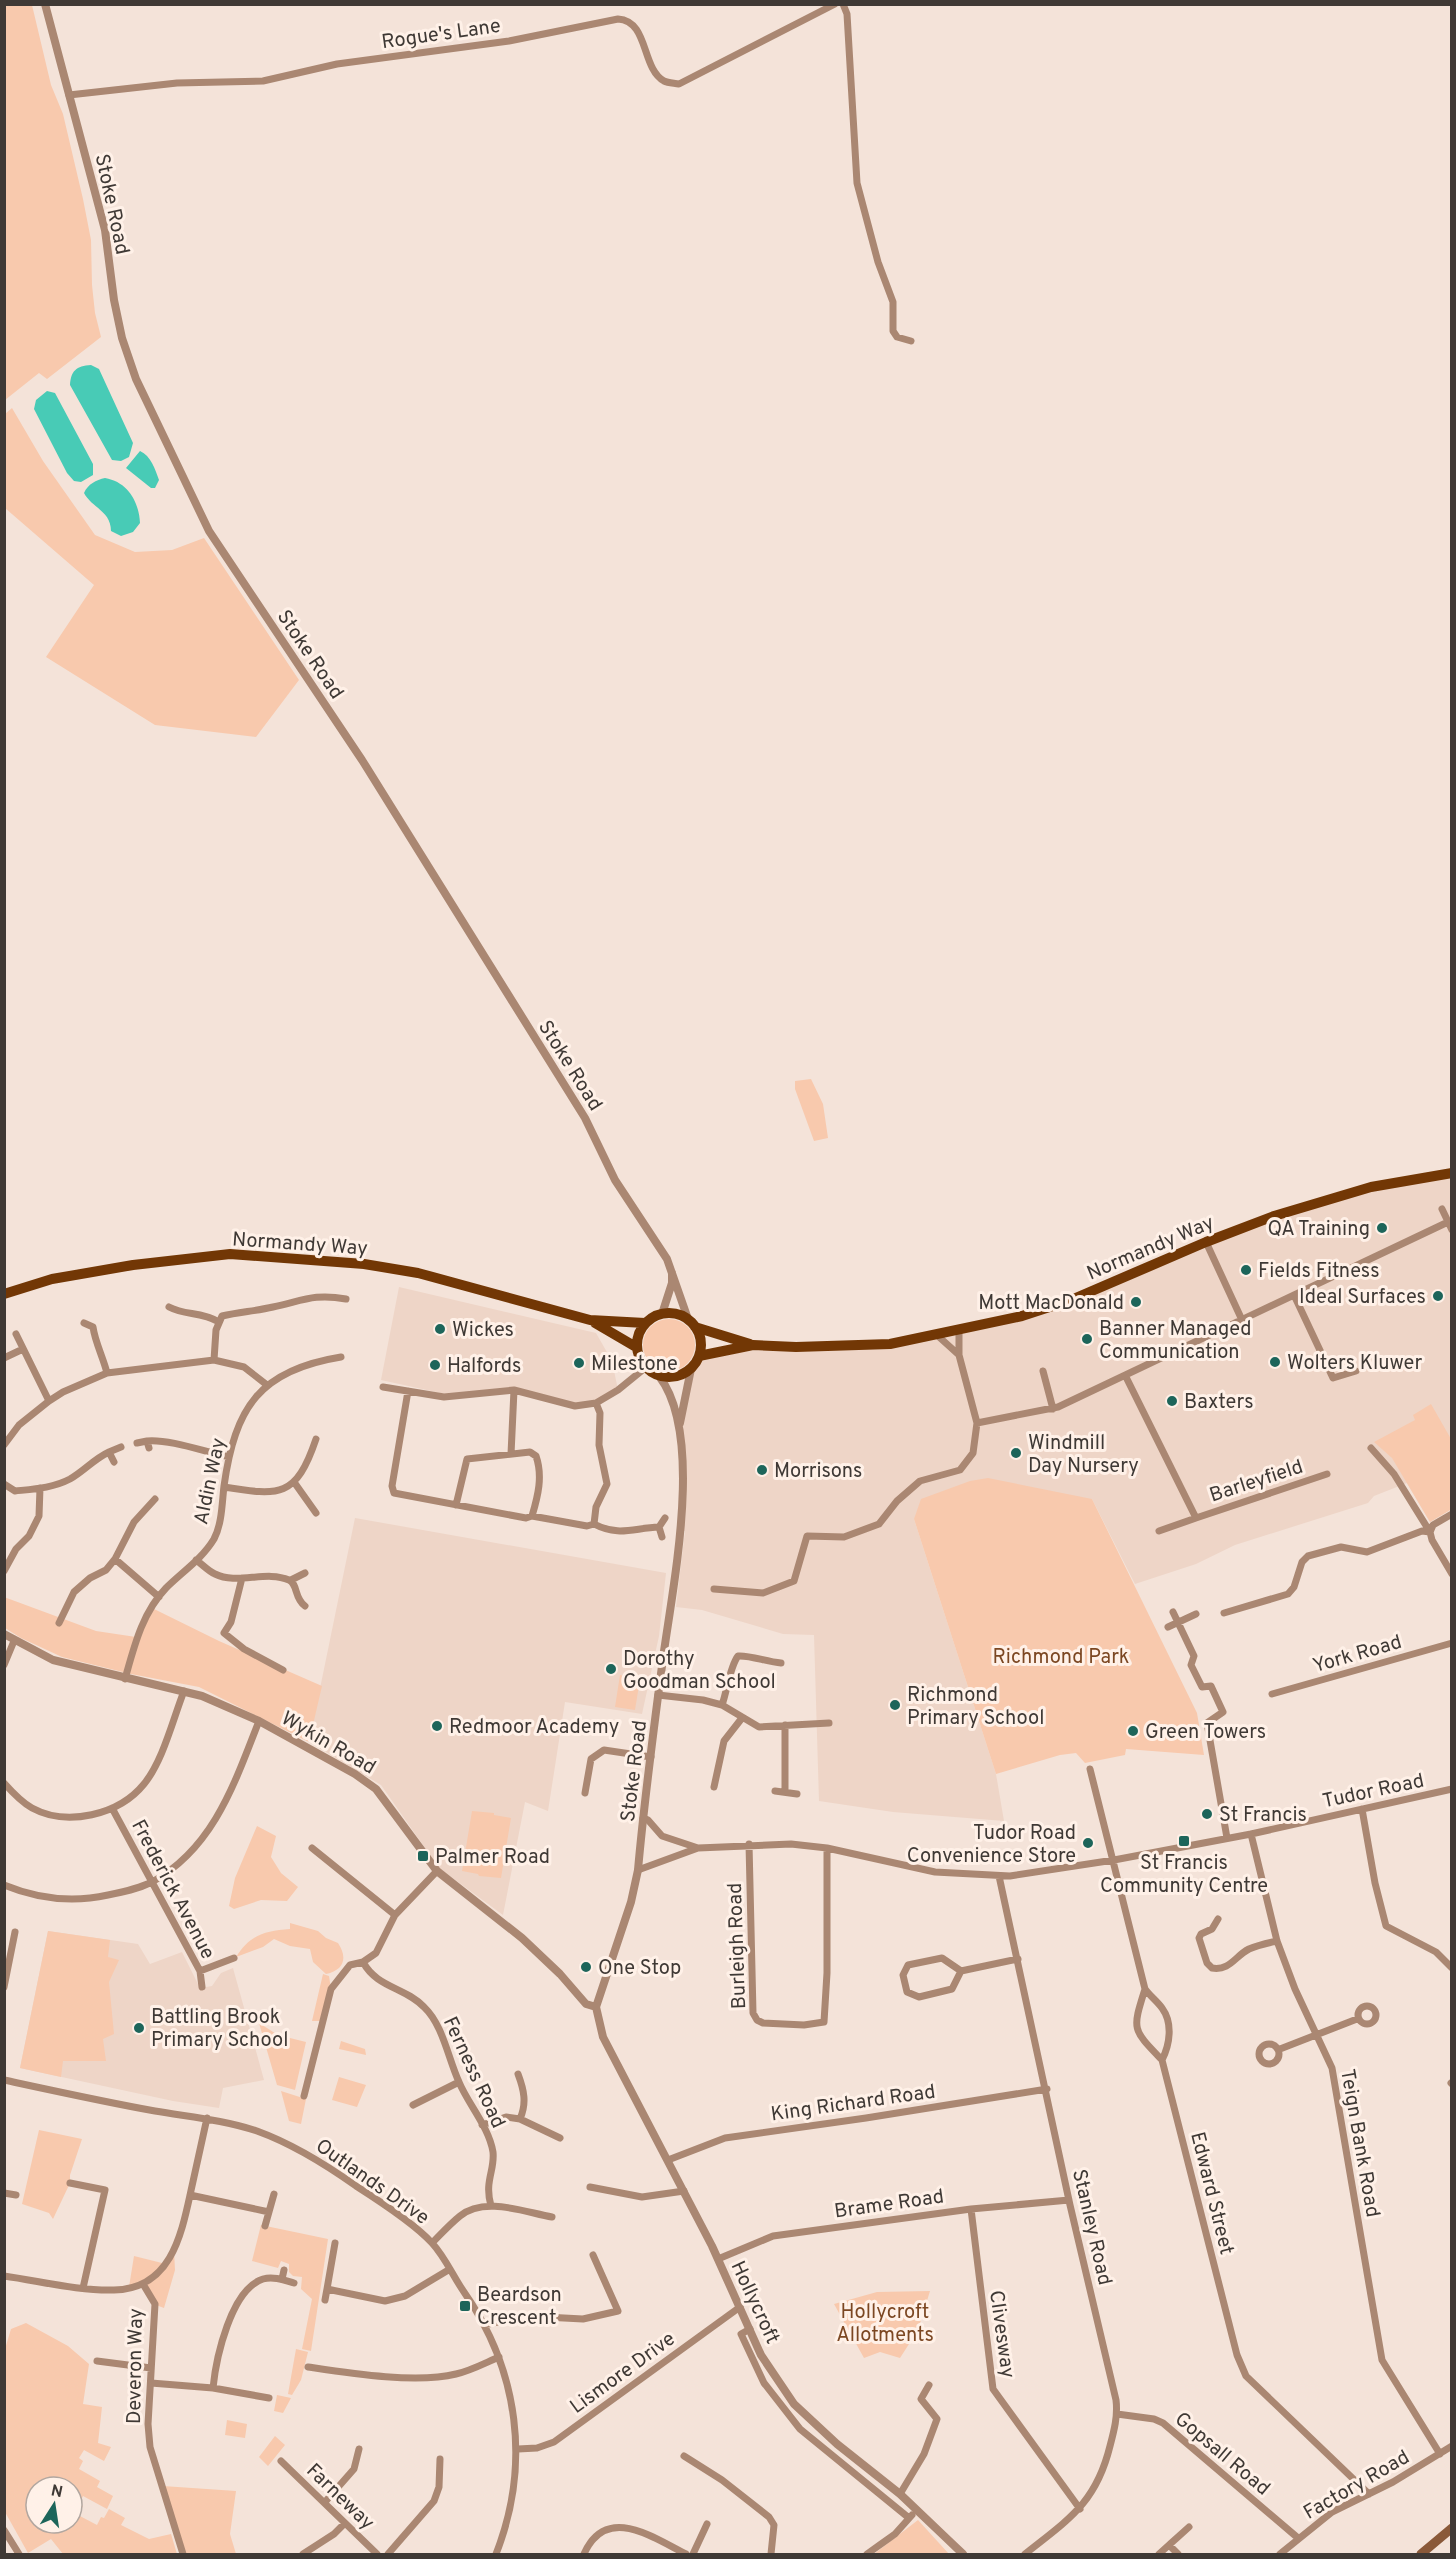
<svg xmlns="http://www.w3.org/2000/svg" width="1456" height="2559" font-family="Overpass,sans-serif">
  <rect width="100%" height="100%" fill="#f4e3d9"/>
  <path fill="#eed5c7" d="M1451 1173V1509L1430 1522 1407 1483 1374 1496 1368 1503 1235 1545 1196 1564 1135 1584 1092 1499 914 1519 996 1774 1004 1821 893 1812 819 1801 814 1635 783 1634 702 1610 676 1607 685 1531H679V1426L691 1369 699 1356 719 1352 890 1344 1071 1300 1322 1200Z
    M399 1287 596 1333 612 1361 618 1390 587 1406 514 1390 454 1396 381 1380Z
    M355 1518 666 1573 659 1636 642 1714 565 1702 548 1811 525 1802 503 1915 439 1868 381 1785 309 1742Z
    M48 1931 138 1944 150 1964 182 1952 200 1988 212 1986 221 1973 233 1968 264 2080 223 2088 219 2108 173 2101 20 2068Z"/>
  <path fill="#f8c9ad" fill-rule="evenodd" d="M5 4 32 5 51 85 63 114 83 199 91 240 92 285 95 313 101 337 47 379 39 373 5 400Z
    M12 408 43 461 95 535 135 552 172 550 204 538 299 680 256 737 155 725 46 657 94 585 5 508V414Z
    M811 1079 823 1104 828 1138 814 1141 795 1089V1081Z
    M643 1345a26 26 0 1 1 52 0a26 26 0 1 1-52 0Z
    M1431 1404 1451 1439 1452 1509 1430 1522 1392 1458 1374 1442 1415 1420 1413 1415Z
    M988 1478 1092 1499 1197 1713 1204 1755 1126 1749 1125 1755 1085 1763 1076 1753 1060 1755 996 1774 914 1519 921 1499 970 1481Z
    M4 1597 96 1631 136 1637 152 1608 219 1641 322 1686 309 1742 199 1687 131 1674 62 1657 21 1638 5 1628Z
    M620 1675 640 1679 635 1710 615 1707Z
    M472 1811 494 1813V1815L511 1818 501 1878 479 1876 478 1874 462 1871Z
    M257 1826 276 1836 271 1857 281 1873 298 1887 287 1901 261 1900 234 1909 229 1906 235 1878Z
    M290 1923 318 1931 326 1938 338 1943C348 1958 344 1970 326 1974L313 1962 310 1949 290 1946 274 1939 263 1947 236 1957C250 1935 264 1931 290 1929Z
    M48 1931 110 1940 108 1957 119 1960 109 1982 114 2034 103 2039 106 2061H63L61 2077 20 2068Z
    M323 1974 329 1976 331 1989 322 2021H312Z
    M259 2023 278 2035 306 2042 295 2090 277 2085Z
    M341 2041 365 2049 366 2055 339 2049Z
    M339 2077 366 2085 357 2107 332 2100Z
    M281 2091 306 2099 301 2124 289 2121Z
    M39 2130 82 2139 70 2175V2183L53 2219 49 2213 22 2204Z
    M261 2225 328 2239 311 2351 302 2349 312 2299 301 2289 302 2277 293 2276 289 2272V2264L281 2261 278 2268 252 2261Z
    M174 2251 175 2270 164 2308 156 2305 143 2284 129 2287 134 2256 166 2264Z
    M930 2291 918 2330 900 2358 880 2352 864 2358 834 2304 877 2292Z
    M26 2323 68 2346 89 2364 83 2404 102 2407 98 2443 111 2447 104 2461 84 2450 79 2458 83 2461 79 2469 100 2481 97 2487 113 2496 107 2509 83 2496 79 2504 83 2506 78 2515 97 2525 101 2517 104 2518 109 2509 125 2518 121 2525 149 2539 171 2534 177 2554H63L51 2539 28 2553 5 2512V2349L11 2329ZM36 2487H72V2523H36Z
    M296 2349 308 2352 301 2380 292 2395 288 2394Z
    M277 2395 291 2398 283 2413 274 2411Z
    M227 2420 247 2424 245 2438 225 2435Z
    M275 2436 285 2445 268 2466 259 2457Z
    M163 2486 236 2491 230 2534 236 2554H183Z
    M918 2520 949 2554H874Z"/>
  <path fill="#48cbb6" d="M91 365 99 369 133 443 129 457 121 461 112 460 70 385C71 371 76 366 91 365Z
    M47 391 55 393 93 464V475L81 482 74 481 67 473 34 409 36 400Z
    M140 451C151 456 155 469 159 480L155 488H151L126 468Z
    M105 478C128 482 139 502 140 523L133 532 121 536 111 531C111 511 92 508 84 493 88 484 96 480 105 478Z"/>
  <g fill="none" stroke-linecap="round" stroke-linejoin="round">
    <path stroke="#aa8772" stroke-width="7" d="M843 4 847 14 857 183 878 262 893 302V331L897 337 911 341
      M69 95 177 83 263 81 337 64 509 41 618 19C649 21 641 68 664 81 668 83 674 83 679 84L835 4
      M1442 1209 1452 1230
      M1206 1242 1242 1320
      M1294 1295 1333 1378 1356 1371
      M169 1307C186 1316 200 1311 219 1322
      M84 1323 93 1327C95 1342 103 1357 107 1373
      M16 1334 49 1401
      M938 1336 959 1355
      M4 1358 23 1349
      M214 1360 216 1330 222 1316C239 1312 256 1311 273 1307 302 1301 314 1293 346 1299
      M1043 1371 1053 1409
      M1126 1377 1196 1518 1327 1474
      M383 1387 444 1397 514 1390 575 1406 596 1403 618 1390 645 1368
      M408 1391 392 1486 394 1493 526 1518 532 1516
      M977 1423 1058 1407 1448 1222
      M137 1443 147 1441
      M4 1445 19 1425 49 1401 63 1392 107 1373 214 1360 244 1367 267 1385
      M149 1448 147 1441C170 1439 205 1452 229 1457
      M1371 1448 1394 1474 1430 1532 1432 1540 1452 1574
      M109 1452 121 1447
      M511 1454 514 1390
      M294 1482 316 1513
      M4 1484 15 1491C34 1489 53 1488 70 1479 84 1471 94 1459 109 1452L114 1462
      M224 1487C280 1496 296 1498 316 1439
      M456 1505 467 1459 530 1452 536 1456C543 1476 538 1496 532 1516L587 1526 594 1524
      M594 1524 596 1507 607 1484 599 1445 600 1413 596 1403
      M594 1524C619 1537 633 1528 659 1527
      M659 1527 665 1518
      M659 1527 662 1537
      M1159 1531 1196 1518
      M1430 1532 1433 1525 1452 1514
      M115 1559 159 1597
      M196 1560C202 1564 208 1571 215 1574 237 1585 266 1570 289 1580 298 1584 294 1598 305 1606
      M4 1571 16 1549 29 1536 39 1516 40 1488
      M242 1578 231 1622 224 1633 244 1649 283 1670
      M291 1580 305 1573
      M714 1589 763 1593 794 1581 807 1536 844 1537 879 1524 897 1501 920 1481 960 1470 973 1453 977 1423 959 1355V1331
      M1173 1612 1194 1656 1191 1665 1202 1687 1211 1686 1223 1712 1207 1723 1227 1838
      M1224 1613 1288 1594 1294 1587 1302 1562 1308 1556 1341 1547 1367 1552 1422 1531 1430 1532
      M59 1623 74 1592 90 1578 106 1570 115 1559 134 1522 155 1499
      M1168 1627 1196 1614
      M4 1665 14 1641
      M125 1679C134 1647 142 1613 166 1588 182 1572 202 1559 214 1539 222 1524 222 1503 224 1486 235 1407 260 1370 341 1357
      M1272 1694 1452 1643
      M658 1695 703 1700 722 1705 759 1727 829 1723
      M722 1705C727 1691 730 1666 738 1656 750 1655 767 1662 781 1663
      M785 1725V1792
      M1090 1769 1145 1989C1132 2030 1132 2029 1162 2060L1237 2355 1246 2376 1369 2494
      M4 1783C12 1792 21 1802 32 1808 67 1827 119 1815 144 1784 163 1761 173 1719 184 1691
      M714 1787 724 1741 742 1718
      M775 1791 797 1794
      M585 1793 591 1759 604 1750 651 1757
      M112 1808 200 1971 202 1987
      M1362 1809 1375 1883 1386 1926 1436 1952 1452 1968
      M643 1818 648 1820 662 1836 698 1848
      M1251 1834 1277 1941 1295 1989 1332 2068 1382 2360 1440 2454
      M749 1844 753 2013 757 2020 763 2023 804 2025 824 2022 827 1973V1848
      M312 1848 395 1915
      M638 1870 698 1848 791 1844 827 1848 935 1872 1010 1876 1114 1860 1251 1834 1452 1789
      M999 1876 1070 2205 1116 2400C1118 2416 1114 2431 1110 2446 1096 2503 1069 2519 1025 2554
      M4 1885C38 1899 72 1903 108 1895 123 1892 138 1889 152 1882 214 1848 235 1782 259 1721
      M1218 1919 1212 1929 1201 1934 1199 1938 1207 1963 1212 1968C1230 1971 1235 1956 1249 1949 1258 1945 1268 1943 1277 1941
      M363 1962 376 1953 395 1915 437 1871
      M200 1971 234 1958
      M961 1971 942 1958 908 1965 903 1975 907 1992 919 1997 952 1989 961 1971 1018 1959
      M4 1987 15 1932
      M1145 1989C1150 1996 1157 2001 1162 2008 1173 2023 1170 2044 1162 2060
      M1358 2015a9 9 0 1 1 18 0a9 9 0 1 1-18 0Z
      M1259 2054a10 10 0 1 1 20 0a10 10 0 1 1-20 0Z
      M1280 2049 1357 2019
      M518 2074C524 2090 527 2103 520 2119
      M4 2080C55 2091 105 2102 155 2111 190 2117 224 2120 257 2131 293 2144 325 2164 356 2186 378 2200 415 2224 432 2243 445 2257 453 2276 464 2292 519 2371 531 2465 496 2554
      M1451 2083 1452 2084
      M304 2096 331 1989 350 1965 363 1962C377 1988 405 1987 424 2007 443 2025 448 2058 459 2082 468 2104 489 2127 493 2152 495 2171 484 2181 491 2206
      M413 2105 459 2082
      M482 2125 506 2117 520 2119 560 2138
      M668 2160 725 2138 866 2118 1047 2089
      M70 2183 105 2190 83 2288
      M590 2187 642 2197 684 2191
      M4 2193 16 2195
      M190 2195 269 2212
      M971 2209 993 2389 1080 2509
      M265 2226 274 2194
      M335 2243 327 2289 385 2301 405 2296 450 2269
      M432 2243C441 2234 450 2224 460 2216 484 2196 524 2212 552 2217
      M718 2259 773 2236 971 2209 1069 2200
      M4 2276C40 2281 78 2291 114 2290 173 2289 182 2231 192 2186 197 2164 202 2141 207 2118
      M282 2279 284 2270
      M143 2284 155 2304 148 2424 150 2447 183 2554
      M325 2300 327 2289
      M484 2325 526 2316 583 2319 618 2311 593 2255
      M750 2329 741 2334 764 2383 800 2429 909 2518
      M97 2361 151 2368
      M308 2367C348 2373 416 2384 456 2374 470 2371 485 2363 499 2357
      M151 2383 213 2388 269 2398
      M213 2388C216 2358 231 2289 263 2279 273 2276 284 2280 294 2283
      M1117 2414 1154 2419 1163 2423 1298 2538
      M518 2449 537 2448 554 2442 740 2307
      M684 2456 722 2480 769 2517 774 2525 771 2554
      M281 2461 377 2554
      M900 2494 924 2454 937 2419 921 2399 929 2385
      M325 2502 354 2469 359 2449
      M4 2530 19 2554
      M1169 2545 1189 2527
      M303 2554 334 2534 345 2523
      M388 2554 434 2501 439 2487 440 2459
      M584 2554C606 2504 652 2537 686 2554
      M693 2554 707 2524
      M867 2554 895 2534 912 2515
      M1159 2554 1169 2545 1178 2554
      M1280 2554 1332 2512 1393 2482 1452 2446"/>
    <path stroke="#aa8772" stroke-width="8" d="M45 4 105 230 114 300 122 338 136 379 209 531 362 760 585 1118 615 1180 667 1259 688 1319
      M662 1314 672 1283V1273
      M680 1423 691 1369
      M4 1634 53 1660 202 1696 259 1721 355 1774 376 1789 437 1871 522 1938 560 1974 586 2004 596 2007
      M596 2007 603 2037 712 2246 761 2355 794 2404 837 2444 900 2494 963 2554
      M596 2007 631 1902 638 1870C644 1802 653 1734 662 1666 671 1593 706 1437 659 1376"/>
    <path stroke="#8a5939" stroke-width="9" d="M1421 2554 1452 2528"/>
    <path stroke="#723705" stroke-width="10" d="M4 1294 52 1279 133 1265 230 1254 364 1264 418 1273 590 1320 645 1323
      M637 1345a32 32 0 1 1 64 0a32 32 0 1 1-64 0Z
      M595 1323 636 1347
      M695 1327 750 1344
      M699 1356 753 1345 796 1347 890 1344 1022 1316 1071 1300 1206 1242 1274 1216 1371 1187 1452 1173"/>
  </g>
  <g fill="#1d655a" stroke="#fff1e8" stroke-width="2">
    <circle cx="1382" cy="1228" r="6"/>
    <circle cx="1246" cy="1270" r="6"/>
    <circle cx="1438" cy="1296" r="6"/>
    <circle cx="1136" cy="1302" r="6"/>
    <circle cx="440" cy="1329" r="6"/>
    <circle cx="1087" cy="1339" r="6"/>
    <circle cx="1275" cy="1362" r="6"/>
    <circle cx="579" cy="1363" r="6"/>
    <circle cx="435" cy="1365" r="6"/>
    <circle cx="1172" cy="1401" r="6"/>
    <circle cx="1016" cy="1453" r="6"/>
    <circle cx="762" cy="1470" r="6"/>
    <circle cx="611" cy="1669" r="6"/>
    <circle cx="895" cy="1705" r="6"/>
    <circle cx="437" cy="1726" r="6"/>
    <circle cx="1133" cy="1731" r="6"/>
    <circle cx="1207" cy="1814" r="6"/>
    <rect x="1178" y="1835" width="12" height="12" rx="3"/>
    <circle cx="1088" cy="1843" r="6"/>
    <rect x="417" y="1850" width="12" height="12" rx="3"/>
    <circle cx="586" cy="1967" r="6"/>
    <circle cx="139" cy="2028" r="6"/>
    <rect x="459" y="2300" width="12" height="12" rx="3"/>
  </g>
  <g text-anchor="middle" stroke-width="6" stroke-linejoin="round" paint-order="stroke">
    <g font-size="20" fill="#3f3935" stroke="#fff1e8">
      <text transform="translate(441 33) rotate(-8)" y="7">Rogue's Lane</text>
      <text transform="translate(113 204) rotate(78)" y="7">Stoke Road</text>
      <text transform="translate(311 654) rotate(56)" y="7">Stoke Road</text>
      <text transform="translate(571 1065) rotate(58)" y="7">Stoke Road</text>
      <text transform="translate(300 1243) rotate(4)" y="7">Normandy Way</text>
      <text transform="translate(1150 1247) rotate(-23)" y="7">Normandy Way</text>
      <text transform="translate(1256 1480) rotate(-18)" y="7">Barleyfield</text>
      <text transform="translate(209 1481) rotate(-78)" y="7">Aldin Way</text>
      <text transform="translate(1357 1653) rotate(-16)" y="7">York Road</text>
      <text transform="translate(329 1742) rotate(30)" y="7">Wykin Road</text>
      <text transform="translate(633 1771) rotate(-83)" y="7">Stoke Road</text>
      <text transform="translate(1373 1790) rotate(-12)" y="7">Tudor Road</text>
      <text transform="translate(174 1889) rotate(62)" y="7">Frederick Avenue</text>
      <text transform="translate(736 1946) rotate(-92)" y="7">Burleigh Road</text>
      <text transform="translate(475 2072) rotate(65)" y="7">Ferness Road</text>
      <text transform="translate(853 2102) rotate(-8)" y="7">King Richard Road</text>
      <text transform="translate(1361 2143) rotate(80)" y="7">Teign Bank Road</text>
      <text transform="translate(373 2181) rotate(35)" y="7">Outlands Drive</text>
      <text transform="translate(1213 2193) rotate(76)" y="7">Edward Street</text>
      <text transform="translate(889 2203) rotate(-8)" y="7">Brame Road</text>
      <text transform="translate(1093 2227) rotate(77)" y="7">Stanley Road</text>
      <text transform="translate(756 2302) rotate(65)" y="7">Hollycroft</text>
      <text transform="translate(1003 2334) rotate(82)" y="7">Clivesway</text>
      <text transform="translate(134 2366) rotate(-89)" y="7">Deveron Way</text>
      <text transform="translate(622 2372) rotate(-36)" y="7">Lismore Drive</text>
      <text transform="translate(1223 2453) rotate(40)" y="7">Gopsall Road</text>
      <text transform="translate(1356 2484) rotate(-30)" y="7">Factory Road</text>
      <text transform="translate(341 2496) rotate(44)" y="7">Farneway</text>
    </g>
    <g font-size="20" fill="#3f3935" stroke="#fff1e8" text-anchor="start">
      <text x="1370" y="1235" text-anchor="end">QA Training</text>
      <text x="1258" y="1277">Fields Fitness</text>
      <text x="1426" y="1303" text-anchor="end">Ideal Surfaces</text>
      <text x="1124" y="1309" text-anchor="end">Mott MacDonald</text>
      <text x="1099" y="1335">Banner Managed<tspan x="1099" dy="23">Communication</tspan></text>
      <text x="452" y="1336">Wickes</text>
      <text x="1287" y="1369">Wolters Kluwer</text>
      <text x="591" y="1370">Milestone</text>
      <text x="447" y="1372">Halfords</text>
      <text x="1184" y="1408">Baxters</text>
      <text x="1028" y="1449">Windmill<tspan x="1028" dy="23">Day Nursery</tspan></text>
      <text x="774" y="1477">Morrisons</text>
      <text x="623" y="1665">Dorothy<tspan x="623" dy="23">Goodman School</tspan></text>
      <text x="907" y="1701">Richmond<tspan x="907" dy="23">Primary School</tspan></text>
      <text x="449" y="1733">Redmoor Academy</text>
      <text x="1145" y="1738">Green Towers</text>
      <text x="1219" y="1821">St Francis</text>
      <text x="1076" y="1839" text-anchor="end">Tudor Road<tspan x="1076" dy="23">Convenience Store</tspan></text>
      <text x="435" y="1863">Palmer Road</text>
      <text x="1184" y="1869" text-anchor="middle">St Francis<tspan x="1184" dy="23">Community Centre</tspan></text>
      <text x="598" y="1974">One Stop</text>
      <text x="151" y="2023">Battling Brook<tspan x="151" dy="23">Primary School</tspan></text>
      <text x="477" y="2301">Beardson<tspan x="477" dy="23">Crescent</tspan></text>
    </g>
    <g font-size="20" fill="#7c4722" stroke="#fff1e8">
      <text x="1061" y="1663">Richmond Park</text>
      <text x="885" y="2318">Hollycroft<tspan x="885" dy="23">Allotments</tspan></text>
    </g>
  </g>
  <rect width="1456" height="2559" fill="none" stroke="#3f3935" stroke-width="12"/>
  <g transform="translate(54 2505) rotate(12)"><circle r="28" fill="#fff1e8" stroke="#b2a7a0" stroke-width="1.5"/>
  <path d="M0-4.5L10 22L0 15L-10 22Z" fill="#1d655a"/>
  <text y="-9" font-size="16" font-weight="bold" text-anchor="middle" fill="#3f3935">N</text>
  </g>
</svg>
